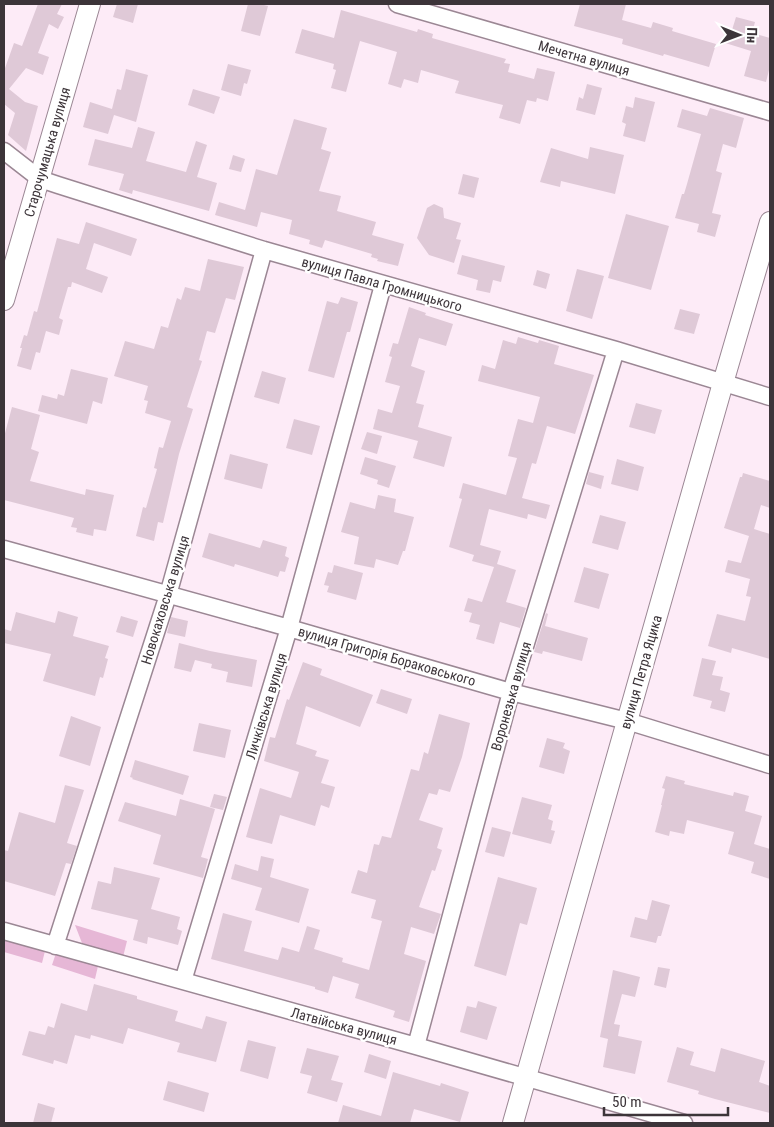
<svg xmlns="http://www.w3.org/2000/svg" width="774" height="1127" font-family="'Roboto Condensed',sans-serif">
  <rect width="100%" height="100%" fill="#fdebf7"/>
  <path fill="#e6b7d6" d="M75 925 127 941 123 957 82 943Z
    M5 939 45 951 42 963 4 952Z
    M56 953 98 966 95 979 52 965Z"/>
  <path fill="#dfc9d7" d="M38 4H62L57 14 64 17 58 29 49 24 38 53 49 57 43 75 26 68 9 89 25 102 38 106 26 151 8 135 15 113 4 104V71L14 43 22 46Z
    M117 4H138L133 23 113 17Z
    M248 4H260L268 6 260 36 241 31Z
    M580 4H626L622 20 651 28 653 22 673 28 672 31 716 44 709 67 664 54 663 56 622 44 623 39 574 26Z
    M341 10 417 32 418 29 433 34 432 38 506 59 504 63 510 64 508 72 534 79 537 68 555 72 548 101 537 98 536 102 527 100 520 124 499 118 503 105 455 93 459 81 421 70 418 83 404 79 401 88 388 84 397 52 360 41 346 92 331 88 336 70 333 69 334 64 295 53 302 29 334 38Z
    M736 17 755 22 752 33 770 38V66L766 82 744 76 751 51 722 42 726 28 732 30Z
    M228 64 251 70 247 84 244 83 241 96 221 90Z
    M126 69 148 75 136 122 114 115 108 134 83 127 90 102 112 109 117 89 121 90Z
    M587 84 602 88 595 115 576 110 579 97 583 99Z
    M193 89 220 97 214 114 188 105Z
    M635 97 655 102 645 142 623 136 626 124 622 122 626 106 633 108Z
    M710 108 744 118 736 148 723 144 716 171 722 173 712 213 721 215 715 237 697 232 699 224 675 218 682 194H684L687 184 701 134 677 127 682 109 707 116Z
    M294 119 327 128 321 149 331 152 319 191 341 196 337 211 376 222 372 235 404 244 398 266 377 261 378 259 371 257 372 254 325 240 322 248 309 244 310 240 289 234 292 220 261 212 257 227 215 215 219 202 245 210 256 169 277 175Z
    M138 127 155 132 146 161 186 172 196 141 207 145 197 177 217 183 209 211 133 190 132 194 119 190 124 174 88 165 95 139 132 148Z
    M590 147 624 155 615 194 561 181 560 187 540 182 551 148 588 159Z
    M233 155 245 159 241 172 229 169Z
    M463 174 479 178 474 198 458 194Z
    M434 204 443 208 444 218 461 223 456 239 461 240 454 263 429 255 417 238 427 208Z
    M626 214 669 226 651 290 608 278Z
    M86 222 137 239 131 256 94 243 86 269 108 277 102 293 72 282 71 287H68L59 318 63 320 59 335 46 331 40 353 36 352 31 370 17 366 22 348H20L24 335 27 336 34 311 37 312 57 238 79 244Z
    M462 255 505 266 501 282 493 280 490 293 476 290 478 280 457 274Z
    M208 259 244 267 235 300 226 298 215 333 207 331 199 360 202 361 187 407 193 409 179 454 163 523 158 522 154 541 136 536 143 507 146 508 157 469 154 468 159 447 163 448 171 421 145 413 148 401 144 400 148 386 114 376 125 341 154 349 161 326 168 328 177 298 181 300 185 287 200 291Z
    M577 269 604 276 592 319 566 311Z
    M537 270 550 274 546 289 533 285Z
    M341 297 358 302 350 332H347L334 378 308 371 327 301 338 304Z
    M409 307 426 313 425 315 453 324 446 346 419 338 411 366 425 371 416 403 424 405 418 427 452 437 444 467 413 458 418 441 373 429 378 409 392 413 400 386 385 382 392 357 389 356 393 343 398 344Z
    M680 309 700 314 694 334 674 329Z
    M518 337 538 343 539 340 559 346 554 364 594 375 575 434 547 426 536 464 532 463 522 498 550 505 546 519 528 514 527 519 489 509 480 545 501 551 497 564 516 570 506 602 526 608 520 628 500 622 494 644 476 639 480 625 469 622 472 613 464 611 468 598 482 602 494 567 472 561 474 555 449 547 462 499 459 498 463 483 506 495 517 458 508 456 518 419 533 423 540 397 478 381 482 365 495 369 503 340 516 344Z
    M71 369 108 378 102 404 93 401 87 424 38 411 42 395 57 399 58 394 64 396Z
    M262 371 286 378 279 404 254 397Z
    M636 403 662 410 655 434 629 427Z
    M12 407 40 415 31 449 39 452 30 481 85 495 86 489 114 495 106 531 94 529 93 536 76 532 77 528 71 527 74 518 4 500V437Z
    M294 419 320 426 312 455 286 448Z
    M367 432 382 436 377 454 361 449Z
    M230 454 268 464 262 489 224 479Z
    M365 457 396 466 389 488 377 484 378 480 360 474Z
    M617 459 644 467 638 491 611 484Z
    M589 472 604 476 601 489 586 484Z
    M743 473 770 481V508L761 505 754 529 770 534V659L732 648 731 653 708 646 717 614 745 621 751 597 746 596 750 579 725 572 728 560 741 563 749 536 724 528 740 477H742Z
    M378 495 396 499 394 512 414 517 405 551H403L398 565 376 559 374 568 354 564 359 537 341 532 350 502 375 509Z
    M600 515 626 522 618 550 592 543Z
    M209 533 260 548 263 540 287 547 285 556 289 558 285 572 280 571 278 577 235 564 234 567 202 557Z
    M334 565 363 573 356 600 327 592 329 586 324 585 328 572 332 573Z
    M584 567 609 574 599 609 574 602Z
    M58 611 78 617 73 636 109 646 105 658 108 659 103 678 100 677 95 696 43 681 51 654 4 643V629L11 631 16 612 55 623Z
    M546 613 548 614 545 626 588 638 582 661 543 651 542 654 534 652Z
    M121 616 138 621 133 637 116 632Z
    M171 617 188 621 185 637 167 633Z
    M179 643 210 651 257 660 252 687 226 682 228 672 211 668 212 664 195 660 191 672 174 668Z
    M702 658 716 661 712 675 723 677 720 690 730 693 725 712 710 708 712 701 693 696Z
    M303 662 322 669 320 675 373 695 360 727 306 706 296 744 317 751 315 756 329 760 321 783 335 787 329 808 321 805 315 826 280 815 272 844 246 837 260 788 291 798 299 772 264 761 270 737 275 738 287 699 289 700Z
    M381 689 412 699 407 714 376 703Z
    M439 714 470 723 462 757 450 792 439 789 437 795 429 793 419 820 443 828 437 848 442 850 435 871 432 870 419 907 441 914 434 934 411 927 404 954 426 961 409 1022 393 1017 395 1011 355 998 359 984 333 976 328 993 315 989V987L211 959 223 913 252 921 244 951 278 960 282 947 299 952 307 926 320 930 314 949 343 958 342 962 369 970 382 921 371 918 376 900 351 893 358 870 367 873 374 844 379 845 382 836 391 838 411 769 419 771 424 752 428 754Z
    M71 716 101 727 90 766 59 756Z
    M199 723 231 730 225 758 193 751Z
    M547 738 565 743 563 748 570 751 564 774 539 767Z
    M135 760 189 776 183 795 132 779 133 778 130 777Z
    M666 776 685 781 684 784 733 796 734 792 749 796 745 811 762 816 754 844 770 849V879L751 873 754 862 728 854 734 832 687 820 684 834 670 831 669 836 655 832 662 805H661L665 789 662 788Z
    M65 785 84 790 67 843 77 846 71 864 66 863 55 896 4 881V850L8 851 19 812 55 823Z
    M214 794 227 797 223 810 210 807Z
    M522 797 552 805 548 819 553 821 551 830 555 831 551 844 512 834Z
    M180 799 215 809 201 857 208 859 203 878 153 864 161 835 118 821 125 802 176 816Z
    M492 827 511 832 504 857 485 852Z
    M261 856 274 859 270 877 309 889 299 923 255 910 262 888 231 879 235 864 258 871Z
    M114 867 160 878 151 909 180 917 177 929 182 931 178 945 148 937 147 944 133 940 138 920 91 909 98 881 111 884Z
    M498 877 537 888 527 925 520 923 506 976 474 966Z
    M652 900 670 905 661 936H658L656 943 630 937 635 917 647 920Z
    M658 967 670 969 666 988 654 985Z
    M613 970 640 977 635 997 622 994 614 1024 620 1025 618 1036 642 1041 635 1074 603 1067 608 1039 600 1037Z
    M94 984 137 996V999L178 1011 175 1021 202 1029 206 1016 227 1022 216 1062 177 1052 180 1043 128 1028 123 1044 91 1035 90 1039 75 1035 67 1064 54 1060 53 1064 22 1055 29 1031 45 1035 48 1026 54 1028 61 1003 87 1011Z
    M478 1001 497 1007 487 1040 460 1032 467 1006 476 1008Z
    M248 1040 276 1047 268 1079 240 1071Z
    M677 1047 694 1052 690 1065 715 1072 721 1048 765 1061 759 1082 770 1086V1113L715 1099 698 1094 699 1091 667 1082Z
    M307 1048 339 1056 331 1080 343 1083 337 1102 307 1093 312 1076 300 1073Z
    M369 1054 391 1061 386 1079 364 1072Z
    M393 1072 440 1086 441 1083 469 1092 460 1122 414 1109 410 1123H338L343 1105 381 1116Z
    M168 1081 209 1093 204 1112 163 1100Z
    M38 1103 55 1108 51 1123H33Z"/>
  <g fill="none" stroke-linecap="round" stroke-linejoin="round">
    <g stroke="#9b8794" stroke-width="19">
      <path id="minor" d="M397 4 770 112
        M4 151 40 179 58 185 264 250 616 350 770 397
        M4 549 289 628 511 692 627 721 770 765
        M4 931 416 1046 684 1123
        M55 946 168 595 264 250
        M183 981 289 628 383 285
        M416 1046 511 692 616 350"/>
    </g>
    <g stroke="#9b8794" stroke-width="22">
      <path id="tertiary" d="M4 300 90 4
        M513 1123 723 383 770 222"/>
    </g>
    <use href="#minor" stroke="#fff" stroke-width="16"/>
    <use href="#tertiary" stroke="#fff" stroke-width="20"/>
  </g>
  <g text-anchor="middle" stroke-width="5" stroke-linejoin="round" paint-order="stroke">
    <g font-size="14" fill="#3c3439" stroke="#fff">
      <text transform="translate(584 58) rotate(16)" y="5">Мечетна вулиця</text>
      <text transform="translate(47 152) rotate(-74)" y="5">Старочумацька вулиця</text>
      <text transform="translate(382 284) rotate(16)" y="5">вулиця Павла Громницького</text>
      <text transform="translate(165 600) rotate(-73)" y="5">Новокаховська вулиця</text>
      <text transform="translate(387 656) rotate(16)" y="5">вулиця Григорія Бораковського</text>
      <text transform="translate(641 672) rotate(-74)" y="5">вулиця Петра Яцика</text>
      <text transform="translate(511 696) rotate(-74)" y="5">Воронезька вулиця</text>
      <text transform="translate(266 706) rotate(-73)" y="5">Личківська вулиця</text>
      <text transform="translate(344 1026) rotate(15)" y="5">Латвійська вулиця</text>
    </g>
  </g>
  <rect width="774" height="1127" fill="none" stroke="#3c3439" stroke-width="10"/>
  <g transform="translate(739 35) rotate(91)" stroke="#ffffff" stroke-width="4" paint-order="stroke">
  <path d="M0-4L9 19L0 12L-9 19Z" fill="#3c3439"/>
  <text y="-8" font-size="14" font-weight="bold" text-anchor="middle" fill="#3c3439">Пн</text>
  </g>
  <path d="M604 1107v8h124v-8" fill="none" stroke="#3c3439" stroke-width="2.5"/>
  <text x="612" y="1107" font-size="15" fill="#3c3439" stroke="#ffffff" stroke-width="4" paint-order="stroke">50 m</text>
</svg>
